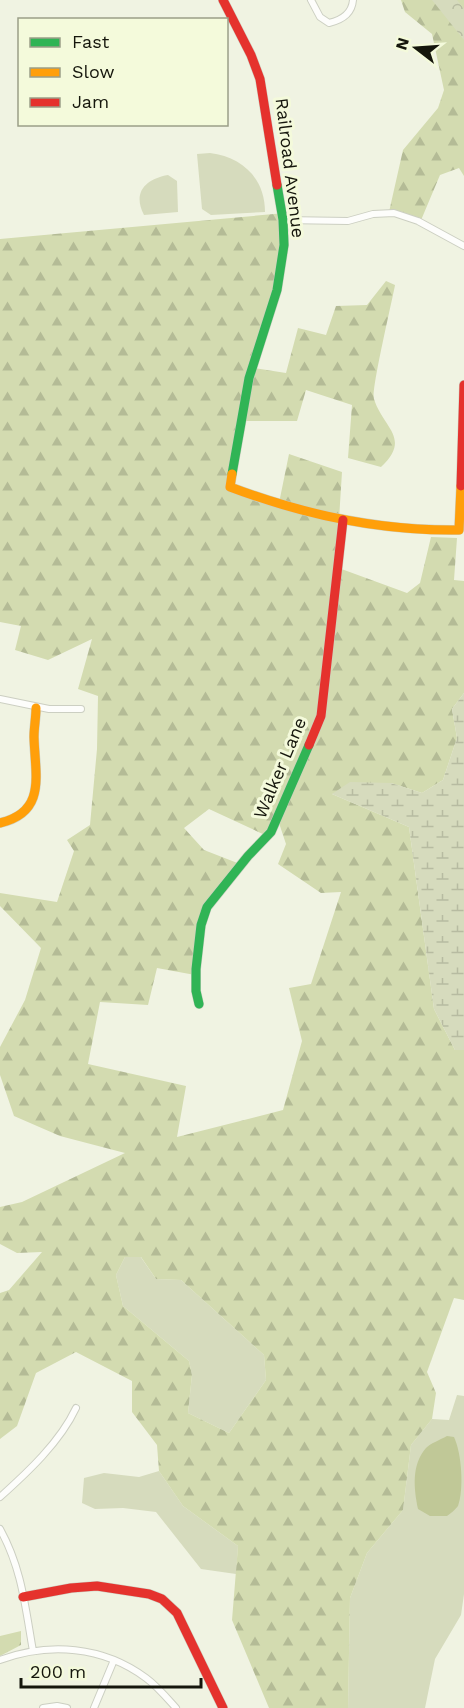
<svg xmlns="http://www.w3.org/2000/svg" width="464" height="1708" font-family="'Work Sans',sans-serif">
  <defs>
    <pattern id="forest-firs" width="22" height="20" patternUnits="userSpaceOnUse" patternTransform="scale(1.5)"><rect width="22" height="20" fill="#d3dbb0"/><path d="M5 1l3.5 6h-7zM16 11l3.5 6h-7z" fill="#b4bb96"/></pattern>
    <pattern id="wetland-marsh" width="20" height="14" patternUnits="userSpaceOnUse" patternTransform="scale(1.5)"><rect width="20" height="14" fill="#d6dbbd"/><path d="M1 5h8M5 5V1M11 12h8M15 12V8" fill="none" stroke="#b7bba1"/></pattern>
    <pattern id="park-crowns" width="20" height="18" patternUnits="userSpaceOnUse" patternTransform="scale(1.5)"><rect width="20" height="18" fill="#d6dbbd"/><path d="M2 6a3 3 0 1 1 6 0M12 15a3 3 0 1 1 6 0" fill="none" stroke="#b7bba1"/></pattern>
  </defs>
  <rect width="100%" height="100%" fill="#f0f3e2"/>
  <path fill="#d6dbbd" d="M210 153C242 157 265 178 265 212L211 215 202 209 197 154Z
    M168 175 177 181 178 212 144 215C132 192 146 179 168 175Z
    M140 1256 156 1279 181 1280 264 1355 266 1380 229 1433 188 1413 192 1375 189 1361 123 1306 116 1275 125 1257Z
    M457 1395 464 1396V1594L461 1615 435 1659 425 1708H348L350 1598 367 1553 403 1510 411 1445 432 1419 449 1420Z
    M159 1471 183 1506 238 1546 236 1574 201 1569 156 1512 123 1508 95 1509 82 1503 84 1478 104 1473 139 1477Z"/>
  <path fill="url(#forest-firs)" fill-rule="evenodd" d="M401 0H464V176L459 168 440 175 419 225 389 212 403 150 438 108 444 90 432 34 405 12Z
    M285 213 283 279 254 368 286 373 298 328 326 335 336 306 367 305 386 281 395 285C392 302 371 390 374 399 383 428 412 438 381 467L348 458 352 405 306 390 297 421H242L229 488 279 503 289 454 342 472 336 567 407 593 420 583 431 537 457 538 454 580 464 581V693L452 709 457 738 443 780 422 793 391 783 332 794 409 827 434 1009 455 1050H464V1300L454 1298 427 1372 436 1393 432 1419 411 1445 403 1510 367 1553 350 1598 348 1708H269L232 1620 238 1546 183 1506 159 1471 157 1445 132 1412V1381L76 1352 36 1373 17 1426 0 1439V1293L9 1290 42 1252 17 1253 0 1244V1207L22 1202 125 1153 60 1136 14 1116 0 1075V1047L25 1000 41 948 0 906V893L57 902 74 851 67 840 90 825 97 749 98 696 78 689 92 639 48 660 15 650 21 626 0 622V239ZM209 809 265 835 279 823 286 844 278 864 321 893 341 892 311 984 289 988 302 1041 283 1110 177 1137 186 1086 88 1064 100 1002 148 1005 157 968 195 975 210 907 240 864 204 850 184 828ZM125 1257H141L156 1279 181 1280 264 1355 266 1380 229 1433 188 1413 192 1375 189 1361 123 1306 116 1275Z
    M21 1631V1645L0 1656V1636Z"/>
  <path fill="url(#wetland-marsh)" d="M464 693V1050H455L434 1009 409 827 332 794 350 782 391 783 422 793 443 780 457 738 452 709Z"/>
  <path fill="url(#park-crowns)" d="M432 0H457L464 9V40Z"/>
  <path fill="#c0c897" d="M447 1436 454 1437C462 1454 464 1490 458 1506 455 1510 451 1513 447 1516H430L418 1509C414 1489 411 1465 426 1448 431 1443 440 1440 447 1436Z"/>
  <g fill="none" stroke-linecap="round" stroke-linejoin="round">
    <g stroke="#cccfc2" stroke-width="8">
      <path id="street" d="M311 0 320 17 329 23C342 20 352 13 353 0
        M283 220 348 221 373 214 394 213 418 221 464 246
        M0 699 49 709H81
        M0 1497C28 1472 60 1442 76 1408
        M0 1529C22 1569 25 1606 33 1651
        M0 1660C49 1642 103 1646 146 1678 157 1686 167 1698 176 1708
        M43 1708 57 1706 67 1708
        M94 1708 114 1660"/>
    </g>
    <g stroke="#cccfc2" stroke-width="10">
      <path id="fast" d="M232 474 249 378 277 290 284 245 283 220 277 185
        M199 1004 196 991V969L201 925 207 907 248 856 271 832 309 745"/>
    </g>
    <g stroke="#cccfc2" stroke-width="10">
      <path id="slow" d="M232 474 230 487C304 515 380 531 459 530L461 486
        M0 823C47 812 35 775 34 737 34 727 36 718 36 708"/>
    </g>
    <g stroke="#cccfc2" stroke-width="10">
      <path id="jam" d="M223 0 251 55 260 79 277 185
        M461 486 464 385
        M309 745 321 716 343 520
        M23 1597 71 1588 97 1586 149 1594 162 1599 177 1613 223 1708"/>
    </g>
    <use href="#street" stroke="#fdfdfb" stroke-width="6"/>
    <use href="#fast" stroke="#30b455" stroke-width="9"/>
    <use href="#slow" stroke="#ff9f0a" stroke-width="9"/>
    <use href="#jam" stroke="#e5322d" stroke-width="9"/>
  </g>
  <g text-anchor="middle" stroke-width="6" stroke-linejoin="round" paint-order="stroke">
    <g font-size="18" fill="#15160c" stroke="#f4fadb">
      <text transform="translate(290 168) rotate(83)" y="6">Railroad Avenue</text>
      <text transform="translate(280 768) rotate(-67)" y="6">Walker Lane</text>
    </g>
  </g>
  <rect x="18" y="18" width="210" height="108" fill="#f4fadb" stroke="#9b9f88" stroke-width="1.5"/>
  <rect x="30" y="38" width="30" height="9" fill="#30b455" stroke="#9b9f88" stroke-width="1.5"/>
  <text x="72" y="48" font-size="18" fill="#15160c">Fast</text>
  <rect x="30" y="68" width="30" height="9" fill="#ff9f0a" stroke="#9b9f88" stroke-width="1.5"/>
  <text x="72" y="78" font-size="18" fill="#15160c">Slow</text>
  <rect x="30" y="98" width="30" height="9" fill="#e5322d" stroke="#9b9f88" stroke-width="1.5"/>
  <text x="72" y="108" font-size="18" fill="#15160c">Jam</text>
  <g transform="translate(416 48) rotate(287)" stroke="#f4fadb" stroke-width="4.5" paint-order="stroke">
  <path d="M0-4.5L10 22L0 15L-10 22Z" fill="#15160c"/>
  <text y="-9" font-size="16" font-weight="bold" text-anchor="middle" fill="#15160c">N</text>
  </g>
  <path d="M21 1678v9h180v-9" fill="none" stroke="#15160c" stroke-width="3"/>
  <text x="30" y="1678" font-size="18" fill="#15160c" stroke="#f4fadb" stroke-width="4.5" paint-order="stroke">200 m</text>
</svg>
